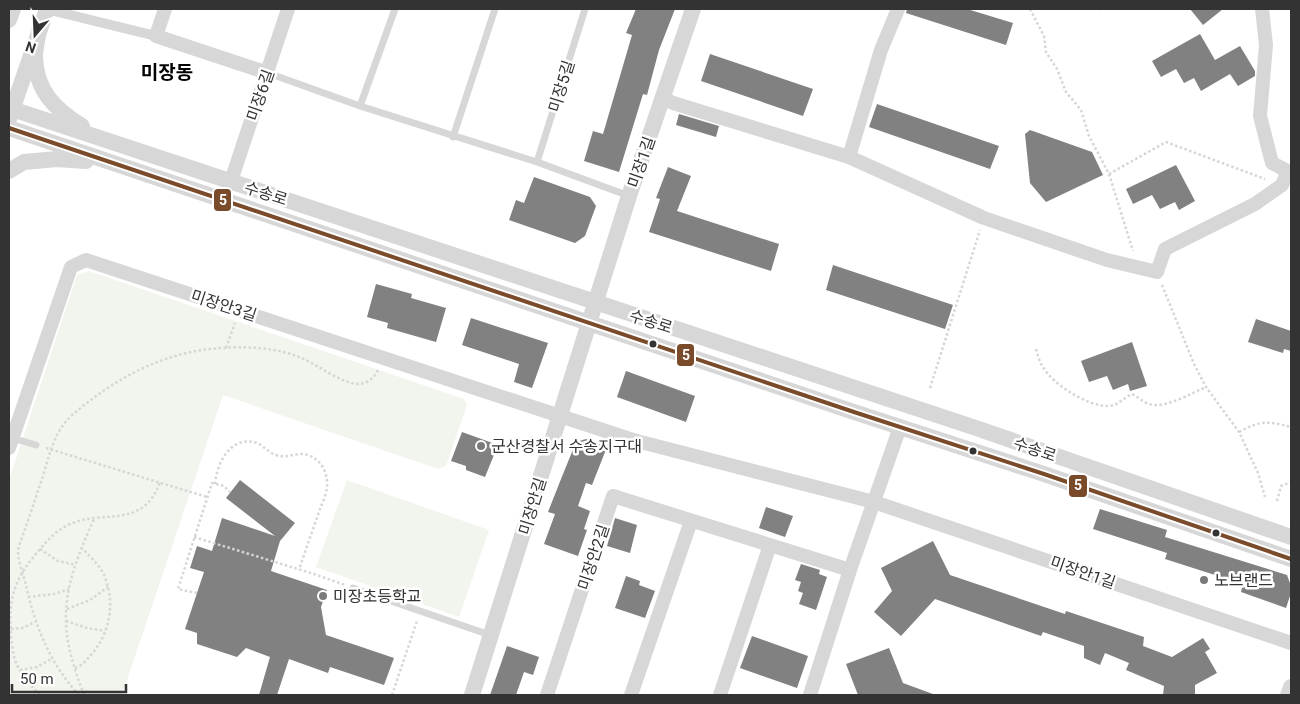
<svg xmlns="http://www.w3.org/2000/svg" width="1300" height="704" font-family="Roboto,'Noto Sans KR',sans-serif">
  <rect width="100%" height="100%" fill="#fff"/>
  <path fill="#f1f5ed" d="M89 271 464 399 467 405 446 466 438 469 223 395 122 695H9V480L77 275Z
    M347 480 489 530 459 617 316 567Z"/>
  <path fill="#818181" d="M636 9H675L659 50 647 95 643 94 619 172 584 161 593 131 603 134 632 35 626 33Z
    M907 9H967L1013 23 1006 45 906 13Z
    M1190 9H1223L1203 25Z
    M1200 34 1215 60 1240 46 1255 71V76L1238 86 1230 74 1201 91 1194 78 1184 83 1176 69 1161 77 1152 61Z
    M710 54 813 89 803 116 701 81Z
    M877 104 999 146 990 169 869 127Z
    M679 114 719 126 716 137 676 125Z
    M1030 130 1092 152 1103 175 1046 202 1030 183 1025 134Z
    M1176 165 1195 201 1179 210 1175 202 1160 209 1152 195 1133 204 1126 189Z
    M668 167 691 176 677 211 779 244 771 271 649 232 660 199 656 198Z
    M534 177 590 197 596 206 585 236 575 243 509 220 516 200 524 203Z
    M833 265 953 305 945 329 826 290Z
    M376 284 412 294 411 298 446 308 436 342 387 328 388 323 367 317Z
    M471 318 548 343 532 388 514 382 519 364 462 345Z
    M1256 319 1291 331V351L1284 349 1283 353 1248 342Z
    M1132 342 1147 386 1130 391 1128 384 1113 390 1107 376 1089 382 1081 361Z
    M626 371 695 396 686 422 617 397Z
    M462 432 498 445 485 477 466 470V466L451 461Z
    M586 439 607 447 592 485 586 483 578 506 590 511 584 529 587 530 578 556 544 544 555 514 548 512 561 479 576 442Z
    M240 480 295 523 280 541 271 571 327 590 321 607 326 635 394 658 384 685 330 667 328 673 289 659 277 695H259L270 657 246 648 237 657 197 644V633L185 629 204 572 190 568 197 546 212 551 222 518 275 536 226 498Z
    M766 507 793 516 785 537 759 528Z
    M1100 509 1167 530 1165 537 1287 575 1291 586V593L1286 608 1241 592 1243 584 1165 559 1167 553 1093 529Z
    M615 518 637 525 630 553 607 546Z
    M933 541 950 575 1065 614 1066 611 1144 637 1143 646 1172 657 1203 638 1210 649 1205 652 1217 673 1195 685V695H1163L1164 686 1126 670 1129 663 1105 653 1100 665 1084 658V646L1043 632 1041 636 935 599 901 636 874 612 892 591 881 568Z
    M801 564 820 570 819 574 827 577 816 610 799 604 803 593 798 591 801 582 795 580Z
    M626 576 640 581 639 585 655 591 645 618 615 608Z
    M752 636 808 656 797 688 740 668Z
    M507 646 539 657 533 675 524 672 516 695H490Z
    M889 648 903 683 933 694V695H858L846 664Z"/>
  <g fill="none" stroke-linecap="round" stroke-linejoin="round">
    <path stroke="#d6d6d6" stroke-width="2.5" stroke-dasharray="2.5 2.5" stroke-linecap="butt" d="M1030 9 1044 36 1046 52 1057 69 1066 92 1081 110 1089 136 1109 174 1133 251
      M1099 9H1102
      M1109 174 1166 142 1265 179
      M1162 285 1194 364 1206 387 1239 432 1258 473 1265 497
      M226 348 235 323
      M1036 349C1038 355 1039 362 1043 367 1052 384 1089 407 1108 406 1118 406 1123 398 1132 394 1138 397 1143 402 1149 404 1165 409 1192 393 1206 387
      M930 388 980 230
      M1239 432C1261 420 1267 421 1291 427
      M46 448 207 497
      M215 484C217 462 231 435 257 443 264 446 269 453 276 455 284 458 291 455 299 454 315 453 327 467 327 483 328 491 323 501 320 509 313 529 306 549 299 570
      M1277 501 1281 486 1291 482
      M194 537 314 574 345 585
      M40 549 58 561 76 565
      M197 593 178 589 212 483 224 486 230 492
      M28 597 54 594 69 589
      M67 609 90 600 108 587
      M66 621 87 628 105 631
      M11 629 22 628 35 622
      M75 668C81 666 86 661 90 656 110 634 116 603 104 575 100 565 89 556 82 548
      M20 670 37 667 53 658
      M40 695C31 686 23 677 17 665 13 657 12 645 11 635 8 596 15 578 40 549 49 539 55 532 66 526 102 507 142 532 160 482
      M79 695C49 663 34 623 25 581 22 571 18 560 18 551 19 544 23 536 25 529 31 513 36 496 42 479 48 460 53 436 67 420 76 411 86 404 96 396 131 371 167 354 210 349 240 346 271 346 299 357 317 364 340 383 358 384 367 384 374 378 378 370
      M84 695C75 671 66 645 66 620 65 584 80 551 94 519
      M392 695 417 621"/>
    <path stroke="#d7d7d7" stroke-width="7" d="M268 73 360 106 537 162 629 196
      M360 106 395 9
      M453 137 495 9
      M537 162 585 9
      M12 438 36 445
      M353 588 490 635"/>
    <path stroke="#d7d7d7" stroke-width="10" d="M46 9 156 36"/>
    <path stroke="#d7d7d7" stroke-width="14" d="M165 9 156 36 268 73
      M1262 9 1266 45 1260 116 1272 163 1291 173
      M664 98 673 103 849 157 881 50 898 9
      M849 157 984 218 1107 260 1157 272 1165 249 1255 204 1282 185 1288 171
      M231 181 288 9
      M9 448 71 267 86 260 633 440 874 502 1291 643
      M547 695 613 496 850 570
      M631 695 691 521
      M720 695 770 545
      M810 695 850 570 900 427"/>
    <path stroke="#d7d7d7" stroke-width="16" d="M9 20 13 9
      M39 29C38 38 35 48 35 57 36 90 54 109 82 126
      M9 108 976 428 1291 537
      M9 119 47 9
      M9 128 854 412 1044 474 1291 559
      M9 171 24 162 57 159 86 161
      M472 695 629 196 693 9
      M1288 695 1291 687"/>
    <g stroke="#fff" stroke-width="8">
      <path id="bus-1" d="M9 128 854 412 1044 474 1291 559"/>
    </g>
    <use href="#bus-1" stroke="#7a4b2a" stroke-width="4"/>
  </g>
  <g fill="#333" stroke="#fff" stroke-width="2">
    <circle cx="653" cy="344" r="4.5"/>
    <circle cx="973" cy="451" r="4.5"/>
    <circle cx="1216" cy="533" r="4.5"/>
  </g>
  <g fill="#7a7a7a" stroke="#fff" stroke-width="2">
    <circle cx="481" cy="446" r="5"/>
    <circle cx="1204" cy="580" r="5"/>
    <circle cx="323" cy="596" r="5"/>
  </g>
  <g text-anchor="middle" stroke-width="5" stroke-linejoin="round" paint-order="stroke">
    <g font-size="16" fill="#333" stroke="#fff">
      <text transform="translate(561 86) rotate(-73)" y="6">미장5길</text>
      <text transform="translate(260 95) rotate(-71)" y="6">미장6길</text>
      <text transform="translate(641 162) rotate(-71)" y="6">미장1길</text>
      <text transform="translate(266 193) rotate(18)" y="6">수송로</text>
      <text transform="translate(224 305) rotate(18)" y="6">미장안3길</text>
      <text transform="translate(651 321) rotate(18)" y="6">수송로</text>
      <text transform="translate(1035 449) rotate(19)" y="6">수송로</text>
      <text transform="translate(532 506) rotate(-73)" y="6">미장안길</text>
      <text transform="translate(593 557) rotate(-72)" y="6">미장안2길</text>
      <text transform="translate(1083 572) rotate(19)" y="6">미장안1길</text>
    </g>
    <g font-size="16" fill="#333" stroke="#fff" text-anchor="start">
      <text x="491" y="452">군산경찰서 수송지구대</text>
      <text x="1214" y="586">노브랜드</text>
      <text x="333" y="602">미장초등학교</text>
    </g>
    <g font-size="19" font-weight="bold" fill="#000" stroke="#fff">
      <text x="167" y="79">미장동</text>
    </g>
  </g>
  <g stroke="#fff" stroke-width="2">
    <rect x="213" y="188" width="19" height="24" rx="5" fill="#7a4b2a"/>
    <rect x="676" y="343" width="19" height="24" rx="5" fill="#7a4b2a"/>
    <rect x="1068" y="474" width="20" height="24" rx="5" fill="#7a4b2a"/>
  </g>
  <g font-size="14" text-anchor="middle" font-weight="bold" fill="#fff">
    <text x="223" y="205">5</text>
    <text x="686" y="360">5</text>
    <text x="1078" y="490">5</text>
  </g>
  <rect width="1300" height="704" fill="none" stroke="#333333" stroke-width="20"/>
  <g transform="translate(35 35) rotate(199)" stroke="#ffffff" stroke-width="4" paint-order="stroke">
  <path d="M0-4L9 19L0 12L-9 19Z" fill="#333333"/>
  <text y="-8" font-size="14" font-weight="bold" text-anchor="middle" fill="#333333">N</text>
  </g>
  <path d="M12 684v8h114v-8" fill="none" stroke="#333333" stroke-width="2.5"/>
  <text x="20" y="684" font-size="15" fill="#333333" stroke="#ffffff" stroke-width="4" paint-order="stroke">50 m</text>
</svg>
